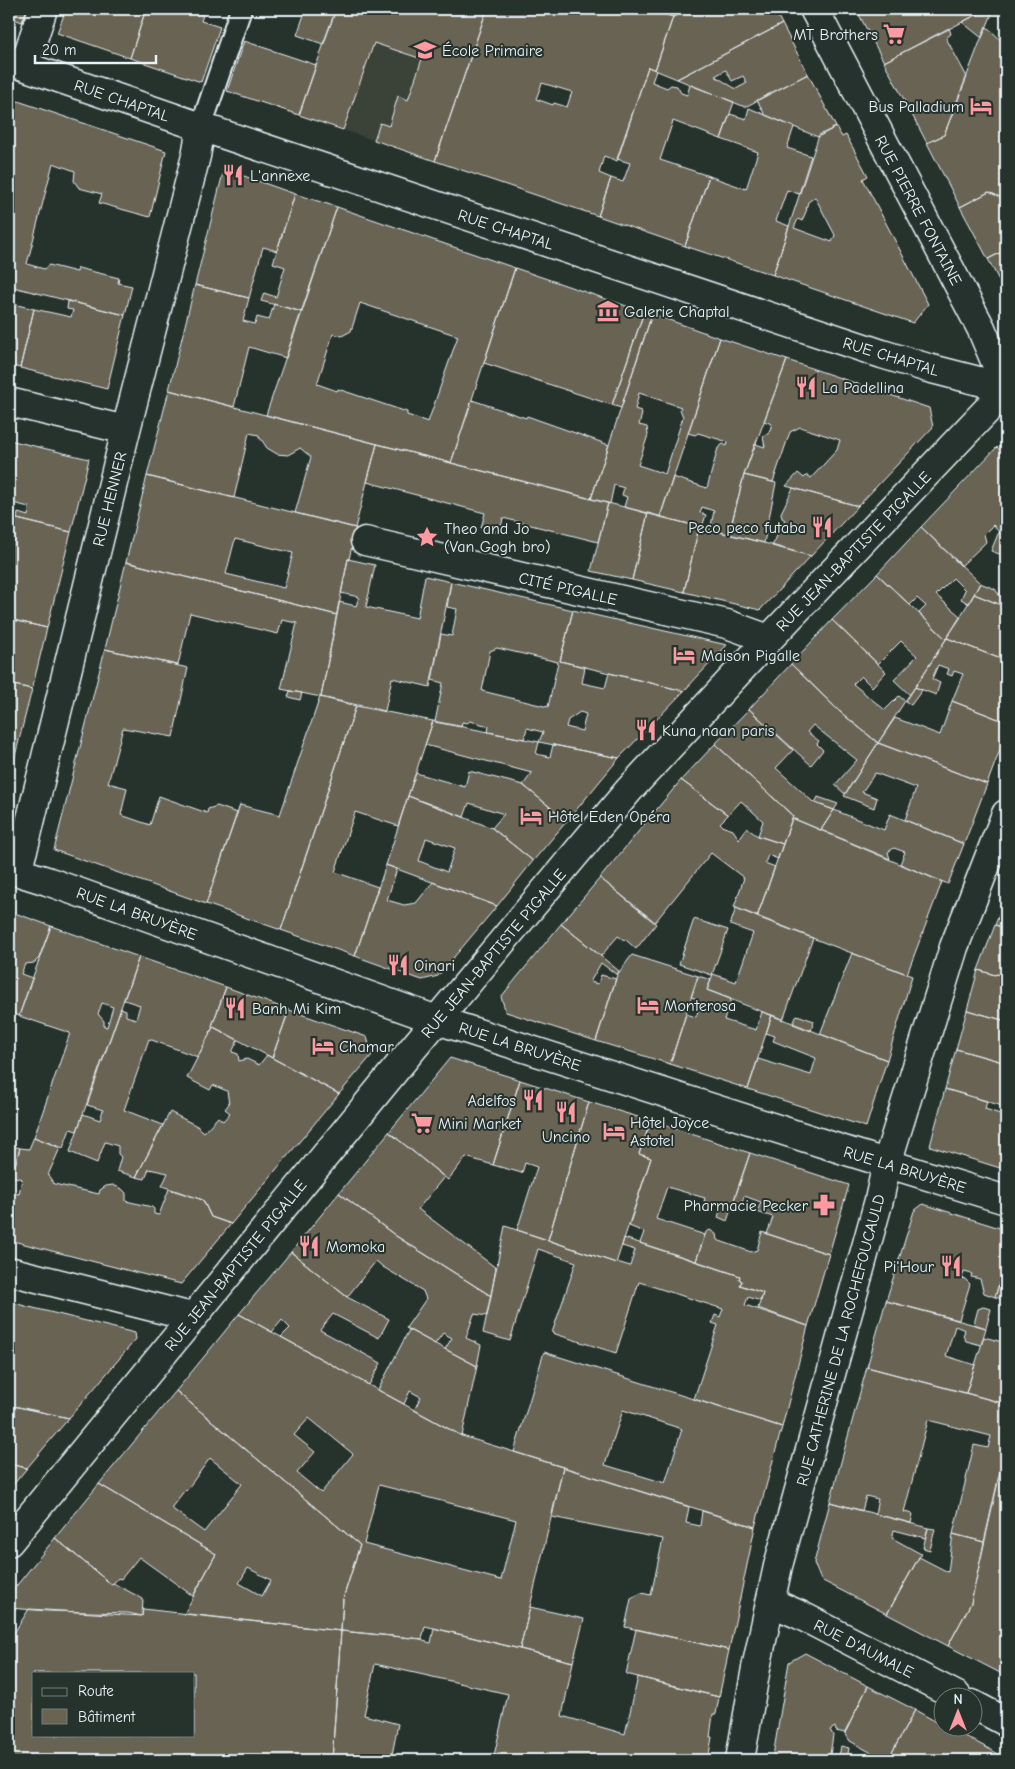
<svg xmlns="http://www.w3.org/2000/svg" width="1015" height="1769" font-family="'Comic Neue',sans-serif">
  <rect width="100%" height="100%" fill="#26332d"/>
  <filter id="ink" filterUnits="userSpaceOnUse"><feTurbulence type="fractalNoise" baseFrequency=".02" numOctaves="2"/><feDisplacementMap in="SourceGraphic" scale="10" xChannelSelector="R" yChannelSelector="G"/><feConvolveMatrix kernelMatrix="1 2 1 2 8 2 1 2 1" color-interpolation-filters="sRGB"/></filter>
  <g filter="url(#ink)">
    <path fill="#3a4238" d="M336 9H487L435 161 299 115Z"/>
    <path fill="#696452" stroke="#e8f1f8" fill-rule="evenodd" d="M9 9H27L22 22 9 17Z
      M66 9H146L130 58 57 33Z
      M146 9H187L203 15 201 21 220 27 201 82 130 58Z
      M306 9H336L323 44 297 35Z
      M336 9H445L457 13 459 9H487L435 161 374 140 380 123 389 126 398 96 408 100 422 59 374 43 343 130 299 115Z
      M487 9H650L673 17 655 70 648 67 617 161 604 156 599 173 611 178 598 216 435 161ZM542 83 572 92 567 107 554 103 553 105 536 99Z
      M650 9H689L673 17Z
      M689 9H774L782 24 677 79 655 70 673 17Z
      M856 9H988L884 62Z
      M988 9H994L982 38 962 22Z
      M782 24 808 74 745 107 677 79ZM726 70 732 81 743 76 747 83 736 89 715 76Z
      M986 26 1006 45V200L989 192 960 207 927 143 944 135Z
      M949 28 951 34 946 38 967 77 944 135 927 143 884 62Z
      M244 41 316 65 299 115 227 91Z
      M648 67 656 70 652 82 667 88 671 85 677 86 681 93 687 95 690 85 734 102 721 139 673 121 660 160 709 176 685 246 598 216 611 178 623 182 630 163 617 159Z
      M808 74 836 127 818 137 765 115 757 100Z
      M9 98 166 151 150 217 99 203 102 194 79 188 74 181 75 171 53 163 27 264 44 269 49 265 77 272 78 268 119 278 118 283 132 286 125 315 9 286Z
      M749 108 794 127 787 148 811 156 799 194 787 190 776 221 789 226 773 275 685 246 709 176 746 189 758 152 721 139 730 114 746 119Z
      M836 127 842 137 846 135 868 176 863 179 928 304 913 323 773 275 819 135ZM815 197 835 235 832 242 794 228 798 219 802 221 807 209H806L808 202Z
      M224 169 295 194 277 251 263 247 249 298 195 285Z
      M989 192 1006 200V250L988 259 960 207Z
      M295 194 337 207 302 312 261 301 264 293 276 297 285 267 273 263Z
      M337 207 515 268 451 463 266 415ZM360 303 458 336 428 422 407 415V412L338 389 337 391 317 384 333 334 342 336 351 331Z
      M1006 250V294L988 259Z
      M515 268 644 312 612 405 484 363Z
      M195 285 249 298 243 321 255 324 257 317 269 320 274 304 302 312 286 358 249 347 234 407 169 390Z
      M68 301 125 315 107 389 20 368 34 309 71 317 73 310 67 309Z
      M9 303 34 309 20 368 9 365Z
      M644 312 652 314 621 408 612 405Z
      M652 314 720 338 660 517 624 507 627 497 622 495 624 488 614 485 610 504 591 499ZM639 393 681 407 680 409 683 417 665 474 638 465 648 435 647 427 639 425 642 414 641 411 635 409Z
      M720 338 787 360 744 475 729 534 710 530 714 511 702 507 700 513 706 515 702 527 660 517 673 477 707 488 718 448 723 444 727 446 728 442 698 433 695 435 688 433Z
      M787 360 929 408 933 427 858 506 786 486 798 473 804 478 807 475 811 478 837 450 840 440 800 427 790 432 773 482 744 475 755 444 765 447 763 437 769 433 772 424 764 421Z
      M169 390 377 444 355 528 295 513 311 457 300 448 288 455 277 454 267 448 261 439 259 438V435L249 433 234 498 147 476Z
      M472 400 526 418 527 416 609 445 591 499 451 463Z
      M9 440 89 459 71 532 17 519 18 513 28 516 29 507 9 502Z
      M377 444 608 503 598 542 503 518 500 533 481 528 485 513 367 482Z
      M997 447 1006 457V525L999 532 993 525 984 534 986 542 961 566 921 527Z
      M744 475 776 483 764 543 729 534Z
      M147 476 356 528 349 559H348L337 615 126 562ZM235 539 293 553 284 588 226 574Z
      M793 488 858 506 811 556 772 546 785 520 782 518 781 513Z
      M608 503 648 513 632 580 591 571Z
      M648 513 699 527 684 592 632 580Z
      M9 517 71 532 47 628 9 619Z
      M1006 525V548L1002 555 991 551 998 534Z
      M699 527 764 543 811 556 760 610 684 592Z
      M921 527 980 583 969 604 961 599 965 590 953 578 936 595 961 617 946 639 919 613 926 606 917 598 910 605 877 574Z
      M348 559 375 565 366 607 417 618 425 576 451 582 430 687 392 678 385 711 321 697 339 602 356 606 359 597 341 593Z
      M126 562 337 615 321 697 281 689 297 623 282 620 278 634 190 613 178 665 105 649Z
      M877 574 946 639 910 695 894 680 917 656 901 641 878 664 832 620Z
      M1006 578V607L974 594 980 583 995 589 999 595Z
      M451 582 573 610 560 661 585 667 582 683 605 688 609 673 684 691 619 758 539 742 543 732 527 728 524 739 488 732 489 726 470 721 467 723 462 722 461 727 435 722 443 683 432 680 441 634 452 636 457 609 447 607ZM497 648 558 662 548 707 482 691 490 651ZM580 712 586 714 582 731 566 727 568 720Z
      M974 594 1006 607V661L947 638Z
      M573 610 594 615 727 645 684 691 560 661Z
      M9 619 47 628 32 689 9 684Z
      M832 620 886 672 872 687 861 676 853 684 885 710 899 696 905 701 878 743 839 711 791 664Z
      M947 638 1006 661V722L952 701 963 674 954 671 952 676 947 674 949 669 938 665 932 679 940 683 936 695 915 687Z
      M105 649 188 668 173 737 123 728 108 783 127 788 121 815 150 825 159 796 207 813 208 809 217 806 237 813 206 904 54 850Z
      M791 664 839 711 878 743 845 794 835 785 857 760 813 725 807 732 819 741 817 744 823 750 811 765 749 709Z
      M9 684 32 689 16 752 9 750Z
      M915 687 922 690 911 705 905 701Z
      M290 691 302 693 300 700 288 697Z
      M320 697 356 706 281 930 206 904 240 805 280 815Z
      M952 701 1006 722V734L987 784 878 743 895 718 940 735Z
      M356 706 433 721 398 826 355 812 335 872 378 887 355 956 281 930Z
      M749 709 793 750 776 768 813 802 834 810 821 830 792 818 793 816 715 744Z
      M433 721 539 742 536 754 550 757 553 745 619 758 567 821 523 785 532 773 425 745Z
      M878 743 987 784 964 844 905 820 916 788 875 773 862 792 877 798 874 808 844 796Z
      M715 744 793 816 783 844 758 836 763 821 741 801 728 815 681 780Z
      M9 750 16 752 9 782Z
      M469 771 523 785 567 821 533 861 492 828 504 814 469 803 464 817 408 796 416 773 465 787Z
      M681 780 728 815 720 823 724 827 733 830 739 839 747 828 756 835 783 844 778 859 768 855 765 863 775 867 757 917 734 907 744 878 711 853 655 922 600 878Z
      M408 796 492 828 533 861 497 906 386 865ZM426 838 455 848 447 872 419 861Z
      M818 797 838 804 834 810 815 803Z
      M834 810 884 830 890 814 964 844 948 884 900 864 905 852 894 848 888 852 890 859 821 830Z
      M792 818 942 882 907 974 757 917Z
      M386 865 397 869 387 900 404 905 416 903 433 882 497 906 438 976 422 980 355 956Z
      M600 878 656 924 636 949 625 939 624 940 618 936 601 956 561 924Z
      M1006 897V928L995 925Z
      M736 908 813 938 783 1020 707 990 713 974 736 982 753 933 730 925Z
      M9 911 51 926 39 958 34 963 25 964 21 974 32 978 19 1016 9 1012Z
      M694 919 728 930 712 975 679 964Z
      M561 924 619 971 617 975 601 963 590 982 598 984 601 975 616 979 596 1041 506 1012 501 997Z
      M995 925 1006 928V976L996 974 995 975 978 970Z
      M51 926 139 957 77 1131 70 1129 63 1148 34 1137 70 1033 19 1016ZM102 1003 113 1007 107 1027 104 1026V1021L98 1014Z
      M852 953 912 976 887 1060 820 1034Z
      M632 955 698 976 670 1064 596 1041 617 975Z
      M139 957 226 987 212 1026 213 1027 198 1057 149 1039 124 1110 163 1125 136 1177 117 1171 121 1157 118 1154V1146L105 1142 97 1163 70 1152 83 1114 100 1120 103 1110 87 1105 121 1008 126 1010V1016L136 1019 140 1005 124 1000Z
      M978 970 995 975 996 974 1006 976V1021L967 1010Z
      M698 976 711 980 707 990 731 999 724 1020 756 1030 762 1012 772 1015 748 1089 670 1064 686 1014 696 1017 699 1008 695 1005 697 999 691 997Z
      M226 987 289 1010 272 1058 212 1026Z
      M289 1010 367 1037 372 1055 339 1094 272 1058Z
      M967 1010 1006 1021V1063L956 1049Z
      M772 1015 887 1060 866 1127 748 1089 758 1059 811 1075 816 1058 773 1041 775 1036 766 1033Z
      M797 1015 814 1021 811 1031 793 1024Z
      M213 1027 238 1040 232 1052 238 1054 239 1061 247 1059 259 1065 267 1055 339 1094 231 1224 211 1217 203 1200 162 1186 168 1173 149 1169 145 1179 136 1177 170 1112 197 1126 204 1132 218 1117 223 1121 230 1113 225 1109 229 1104 227 1091 213 1085 210 1090 187 1078Z
      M956 1049 1006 1063V1107L945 1089Z
      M450 1058 520 1080 493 1165 466 1157 448 1180 389 1132Z
      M520 1080 589 1102 548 1240 517 1230 537 1167 525 1163 522 1173 493 1165Z
      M945 1089 987 1101 985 1109 1006 1116V1150L1000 1168 930 1146Z
      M589 1102 651 1121 639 1154 651 1158 616 1263 548 1240Z
      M651 1121 750 1153 727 1221 718 1217 722 1205 717 1203 716 1205 704 1201 705 1198 667 1187 656 1219 705 1235 696 1261 640 1243 644 1232 629 1226 651 1158 639 1154Z
      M389 1132 444 1177 418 1209 496 1268 491 1296 396 1236 339 1193Z
      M34 1137 60 1148 48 1175 54 1184 99 1194 100 1190 106 1186 113 1185 122 1189 126 1193V1201L152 1207 154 1209V1214L159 1215 169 1189 203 1200 211 1217 231 1224 181 1284 9 1240V1192L19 1194 22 1179 12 1176 20 1148 29 1149Z
      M9 1145 20 1148 10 1182 9 1181Z
      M1006 1150V1170L1000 1168Z
      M750 1153 849 1185 829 1254 767 1234 773 1217 757 1212 761 1202 744 1196 742 1203 734 1200Z
      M339 1193 396 1236 491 1296 487 1316 474 1314 466 1338 481 1345 477 1366 445 1349 452 1338 443 1333 435 1344 406 1328 426 1299 423 1291 383 1267 376 1261 347 1297 291 1252Z
      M923 1204 1006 1230V1261L995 1297 984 1293 980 1279 971 1277 972 1274 964 1272 962 1278 965 1279 970 1284 959 1320 886 1301 914 1211Z
      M505 1226 616 1263 617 1262 630 1266 635 1250 622 1246 624 1238 740 1276 739 1279 742 1281 740 1285 763 1293 761 1301 748 1297 745 1305 808 1326 782 1427 694 1399 718 1325 712 1323 715 1315 720 1317 723 1309 639 1282 616 1353 552 1333 576 1262 538 1249 510 1341 483 1333Z
      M710 1230 716 1234 717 1240 751 1252 757 1250 762 1232 829 1254 808 1326 758 1308 763 1293 740 1285 742 1281 739 1279 740 1276 696 1261 706 1232Z
      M291 1252 347 1297 389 1319 379 1338 333 1314 320 1330 381 1363 369 1385 281 1337 290 1328 282 1320 272 1332 239 1314Z
      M1006 1261V1300L995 1297Z
      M886 1301 986 1328 981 1345 966 1341 963 1336 965 1330 955 1326 946 1356 975 1365 966 1393 867 1367Z
      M9 1302 135 1333 136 1339 69 1418 9 1405Z
      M983 1307 991 1309 986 1328 974 1324 978 1309Z
      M239 1314 462 1436 563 1467 520 1649 425 1626 422 1639 341 1631 343 1599 360 1545 176 1391ZM309 1418 353 1454 321 1493 297 1473 315 1452 294 1435ZM379 1485 516 1520 501 1580 364 1544Z
      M409 1330 477 1366 462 1436 414 1410 421 1397 410 1391 404 1404 378 1390Z
      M984 1337 1006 1343V1404L966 1393Z
      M544 1352 782 1427 755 1527 514 1452ZM623 1410 682 1429 665 1483 605 1465Z
      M867 1367 1006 1404V1444L984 1542 953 1534 974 1445 988 1448 991 1436 928 1420 904 1512 913 1514 911 1523 875 1514 878 1499 866 1496 862 1511 830 1502Z
      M176 1391 360 1545 343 1599 341 1631 184 1614 216 1554 99 1484ZM210 1458 242 1484 204 1532 171 1508 185 1490 186 1491ZM248 1568 271 1580 262 1596 239 1583Z
      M9 1405 69 1418 27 1468 9 1464Z
      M9 1464 27 1468 9 1490Z
      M1002 1464 1006 1466V1676L948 1646 971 1603Z
      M563 1467 689 1507 686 1523 700 1526 702 1511 755 1527 729 1650 625 1627 631 1599 641 1593 651 1595 663 1539 552 1517Z
      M99 1484 216 1554 193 1596 139 1557 121 1579 118 1578 112 1585 55 1538Z
      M830 1502 928 1528 925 1538 894 1530 892 1538 921 1554 887 1614 821 1580 814 1563Z
      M928 1528 935 1529 930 1550 923 1548Z
      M953 1534 984 1542 971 1603 948 1646 887 1614 919 1557 948 1572Z
      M55 1538 112 1585 113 1583 143 1599 142 1616 128 1613 48 1611 9 1608V1595Z
      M530 1607 584 1619 573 1662 520 1649Z
      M29 1609 142 1616 143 1609 341 1631 332 1760H9V1641ZM34 1673H194V1735H34Z
      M434 1628 573 1662 562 1716 625 1734 638 1677 719 1697 716 1714H713L710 1737H712L708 1760H493L508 1694 375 1664 364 1715 398 1724 391 1760H332L341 1631 422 1639 423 1641 431 1643Z
      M636 1629 729 1650 719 1697 626 1674Z
      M805 1653 868 1686 845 1733 836 1731 835 1727 830 1730 833 1735 830 1755 839 1757 841 1746 849 1748 847 1760H795L773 1756 789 1662Z
      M868 1686 915 1710 888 1760H877L879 1757 850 1741 845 1733Z
      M915 1710 942 1725V1726H946L1006 1758V1760H888Z
      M848 1755 867 1760H847Z
      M773 1756 795 1760H772Z"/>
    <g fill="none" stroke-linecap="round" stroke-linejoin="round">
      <g stroke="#e8f1f8" stroke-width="24">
        <path id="service" d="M201 127 241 9"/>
      </g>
      <g stroke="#e8f1f8" stroke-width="31">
        <path id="pedestrian" d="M201 127 882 354 928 368 1006 388"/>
      </g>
      <g stroke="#e8f1f8" stroke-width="31">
        <path id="minor" d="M9 61 201 127 196 156 126 430 25 843 17 871
          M24 66 43 9
          M9 402 126 430
          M365 541 727 624 769 639
          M9 869 47 881 437 1020 850 1152 1006 1200
          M9 1271 192 1317
          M9 1542 410 1052 629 790 769 639 1006 390
          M770 1602 800 1615 957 1696
          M972 1704 1006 1722
          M740 1760 756 1668 778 1566 879 1200 887 1163 954 947 1006 814"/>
      </g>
      <g stroke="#e8f1f8" stroke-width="31">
        <path id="tertiary" d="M814 9 981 328 1006 387"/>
      </g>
      <use href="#service" stroke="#26332d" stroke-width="20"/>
      <use href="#pedestrian" stroke="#26332d" stroke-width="28"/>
      <use href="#minor" stroke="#26332d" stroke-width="28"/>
      <use href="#tertiary" stroke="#26332d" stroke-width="28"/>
    </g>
  </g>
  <defs>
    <g id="supermarket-bare" transform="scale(1.725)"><path d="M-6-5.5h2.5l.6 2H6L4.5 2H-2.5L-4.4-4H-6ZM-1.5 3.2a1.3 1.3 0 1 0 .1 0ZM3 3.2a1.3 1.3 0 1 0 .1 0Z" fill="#ff9aa2" stroke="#26332d" stroke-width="2.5" paint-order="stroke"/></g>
    <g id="school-bare" transform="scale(1.725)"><path d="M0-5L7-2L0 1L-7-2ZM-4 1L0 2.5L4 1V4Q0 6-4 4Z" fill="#ff9aa2" stroke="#26332d" stroke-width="2.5" paint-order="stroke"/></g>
    <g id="hotel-bare" transform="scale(1.725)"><path d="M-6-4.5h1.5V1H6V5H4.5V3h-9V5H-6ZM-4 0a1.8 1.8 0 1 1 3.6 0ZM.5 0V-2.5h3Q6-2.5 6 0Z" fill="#ff9aa2" stroke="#26332d" stroke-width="2.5" paint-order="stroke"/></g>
    <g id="restaurant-bare" transform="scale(1.725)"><path d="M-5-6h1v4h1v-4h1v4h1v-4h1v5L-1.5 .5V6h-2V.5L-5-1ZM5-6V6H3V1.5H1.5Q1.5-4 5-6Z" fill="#ff9aa2" stroke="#26332d" stroke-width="2.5" paint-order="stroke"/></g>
    <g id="museum-bare" transform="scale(1.725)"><path d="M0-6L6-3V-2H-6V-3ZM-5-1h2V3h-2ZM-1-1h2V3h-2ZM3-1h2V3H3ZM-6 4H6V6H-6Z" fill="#ff9aa2" stroke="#26332d" stroke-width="2.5" paint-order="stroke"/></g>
    <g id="sight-bare" transform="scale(1.725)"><path d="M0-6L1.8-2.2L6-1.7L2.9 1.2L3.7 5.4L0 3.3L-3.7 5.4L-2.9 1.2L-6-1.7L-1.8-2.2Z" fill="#ff9aa2" stroke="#26332d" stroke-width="2.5" paint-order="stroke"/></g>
    <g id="pharmacy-bare" transform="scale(1.725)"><path d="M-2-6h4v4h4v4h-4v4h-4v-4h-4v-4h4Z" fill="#ff9aa2" stroke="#26332d" stroke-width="2.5" paint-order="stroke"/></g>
  </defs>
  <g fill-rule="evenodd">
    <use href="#supermarket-bare" x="894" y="34"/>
    <use href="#school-bare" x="425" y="50"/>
    <use href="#hotel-bare" x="981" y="106"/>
    <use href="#restaurant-bare" x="233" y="175"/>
    <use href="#museum-bare" x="608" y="311"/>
    <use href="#restaurant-bare" x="806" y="387"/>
    <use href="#restaurant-bare" x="822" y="527"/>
    <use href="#sight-bare" x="427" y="537"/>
    <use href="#hotel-bare" x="684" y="655"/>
    <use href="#restaurant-bare" x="646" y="730"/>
    <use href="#hotel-bare" x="531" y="816"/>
    <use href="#restaurant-bare" x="398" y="965"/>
    <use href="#hotel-bare" x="648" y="1005"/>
    <use href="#restaurant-bare" x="235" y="1008"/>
    <use href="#hotel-bare" x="323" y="1046"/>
    <use href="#restaurant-bare" x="533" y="1100"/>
    <use href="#restaurant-bare" x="566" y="1112"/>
    <use href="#supermarket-bare" x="422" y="1123"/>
    <use href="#hotel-bare" x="614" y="1131"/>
    <use href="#pharmacy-bare" x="824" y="1205"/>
    <use href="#restaurant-bare" x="309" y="1246"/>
    <use href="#restaurant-bare" x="951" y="1266"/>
  </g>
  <g text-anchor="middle" stroke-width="4" stroke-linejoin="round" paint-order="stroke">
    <g font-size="16" fill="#e8f1f8" stroke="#26332d" text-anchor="start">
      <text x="878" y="40" text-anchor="end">MT Brothers</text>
      <text x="442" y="56">École Primaire</text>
      <text x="964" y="112" text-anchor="end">Bus Palladium</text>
      <text x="250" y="181">L'annexe</text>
      <text x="624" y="317">Galerie Chaptal</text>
      <text x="822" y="393">La Padellina</text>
      <text x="806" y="533" text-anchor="end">Peco peco futaba</text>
      <text x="444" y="534">Theo and Jo<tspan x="444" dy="18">(Van Gogh bro)</tspan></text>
      <text x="701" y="661">Maison Pigalle</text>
      <text x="662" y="736">Kuna naan paris</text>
      <text x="548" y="822">Hôtel Eden Opéra</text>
      <text x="414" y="971">Oinari</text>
      <text x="664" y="1011">Monterosa</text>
      <text x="252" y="1014">Banh Mi Kim</text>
      <text x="339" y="1052">Chamar</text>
      <text x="516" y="1106" text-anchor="end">Adelfos</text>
      <text x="630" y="1128">Hôtel Joyce<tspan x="630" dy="18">Astotel</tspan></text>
      <text x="438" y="1129">Mini Market</text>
      <text x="566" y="1142" text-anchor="middle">Uncino</text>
      <text x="808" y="1211" text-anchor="end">Pharmacie Pecker</text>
      <text x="326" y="1252">Momoka</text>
      <text x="934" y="1272" text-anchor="end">Pi'Hour</text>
    </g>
    <g font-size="16" fill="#e8f1f8" stroke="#26332d">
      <text transform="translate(122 100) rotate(19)" y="6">RUE CHAPTAL</text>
      <text transform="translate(919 210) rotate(62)" y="6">RUE PIERRE FONTAINE</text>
      <text transform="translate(506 229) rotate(18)" y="6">RUE CHAPTAL</text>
      <text transform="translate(891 356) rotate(17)" y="6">RUE CHAPTAL</text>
      <text transform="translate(109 499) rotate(-76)" y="6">RUE HENNER</text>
      <text transform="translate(853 551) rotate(-46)" y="6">RUE JEAN-BAPTISTE PIGALLE</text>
      <text transform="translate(568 588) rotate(13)" y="6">CITÉ PIGALLE</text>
      <text transform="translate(137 913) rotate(20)" y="6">RUE LA BRUYÈRE</text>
      <text transform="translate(493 953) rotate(-50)" y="6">RUE JEAN-BAPTISTE PIGALLE</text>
      <text transform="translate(520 1046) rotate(18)" y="6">RUE LA BRUYÈRE</text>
      <text transform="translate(905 1169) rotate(17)" y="6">RUE LA BRUYÈRE</text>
      <text transform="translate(235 1265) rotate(-51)" y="6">RUE JEAN-BAPTISTE PIGALLE</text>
      <text transform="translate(840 1340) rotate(-75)" y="6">RUE CATHERINE DE LA ROCHEFOUCAULD</text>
      <text transform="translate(864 1648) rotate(27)" y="6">RUE D'AUMALE</text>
    </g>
  </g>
  <rect width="1015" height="1769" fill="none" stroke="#26332d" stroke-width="30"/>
  <rect x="15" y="15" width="985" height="1739" fill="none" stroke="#e8f1f8" stroke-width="2" filter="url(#ink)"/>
  <rect x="32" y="1672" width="162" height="65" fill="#26332d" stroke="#747f7e"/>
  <rect x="42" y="1688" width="25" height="8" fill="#26332d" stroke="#747f7e"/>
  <text x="78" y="1696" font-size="15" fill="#e8f1f8">Route</text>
  <rect x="42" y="1709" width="25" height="15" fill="#696452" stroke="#747f7e"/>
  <text x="78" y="1722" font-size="15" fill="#e8f1f8">Bâtiment</text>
  <g transform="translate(958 1712)"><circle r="24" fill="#26332d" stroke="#747f7e"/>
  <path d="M0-4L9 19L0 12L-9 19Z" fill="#ff9aa2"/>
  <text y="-8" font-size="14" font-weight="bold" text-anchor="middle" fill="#e8f1f8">N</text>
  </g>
  <path d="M35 55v8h121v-8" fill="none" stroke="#e8f1f8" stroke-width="2.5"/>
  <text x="42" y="55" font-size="15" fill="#e8f1f8" stroke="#26332d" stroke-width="4" paint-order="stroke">20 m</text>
</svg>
